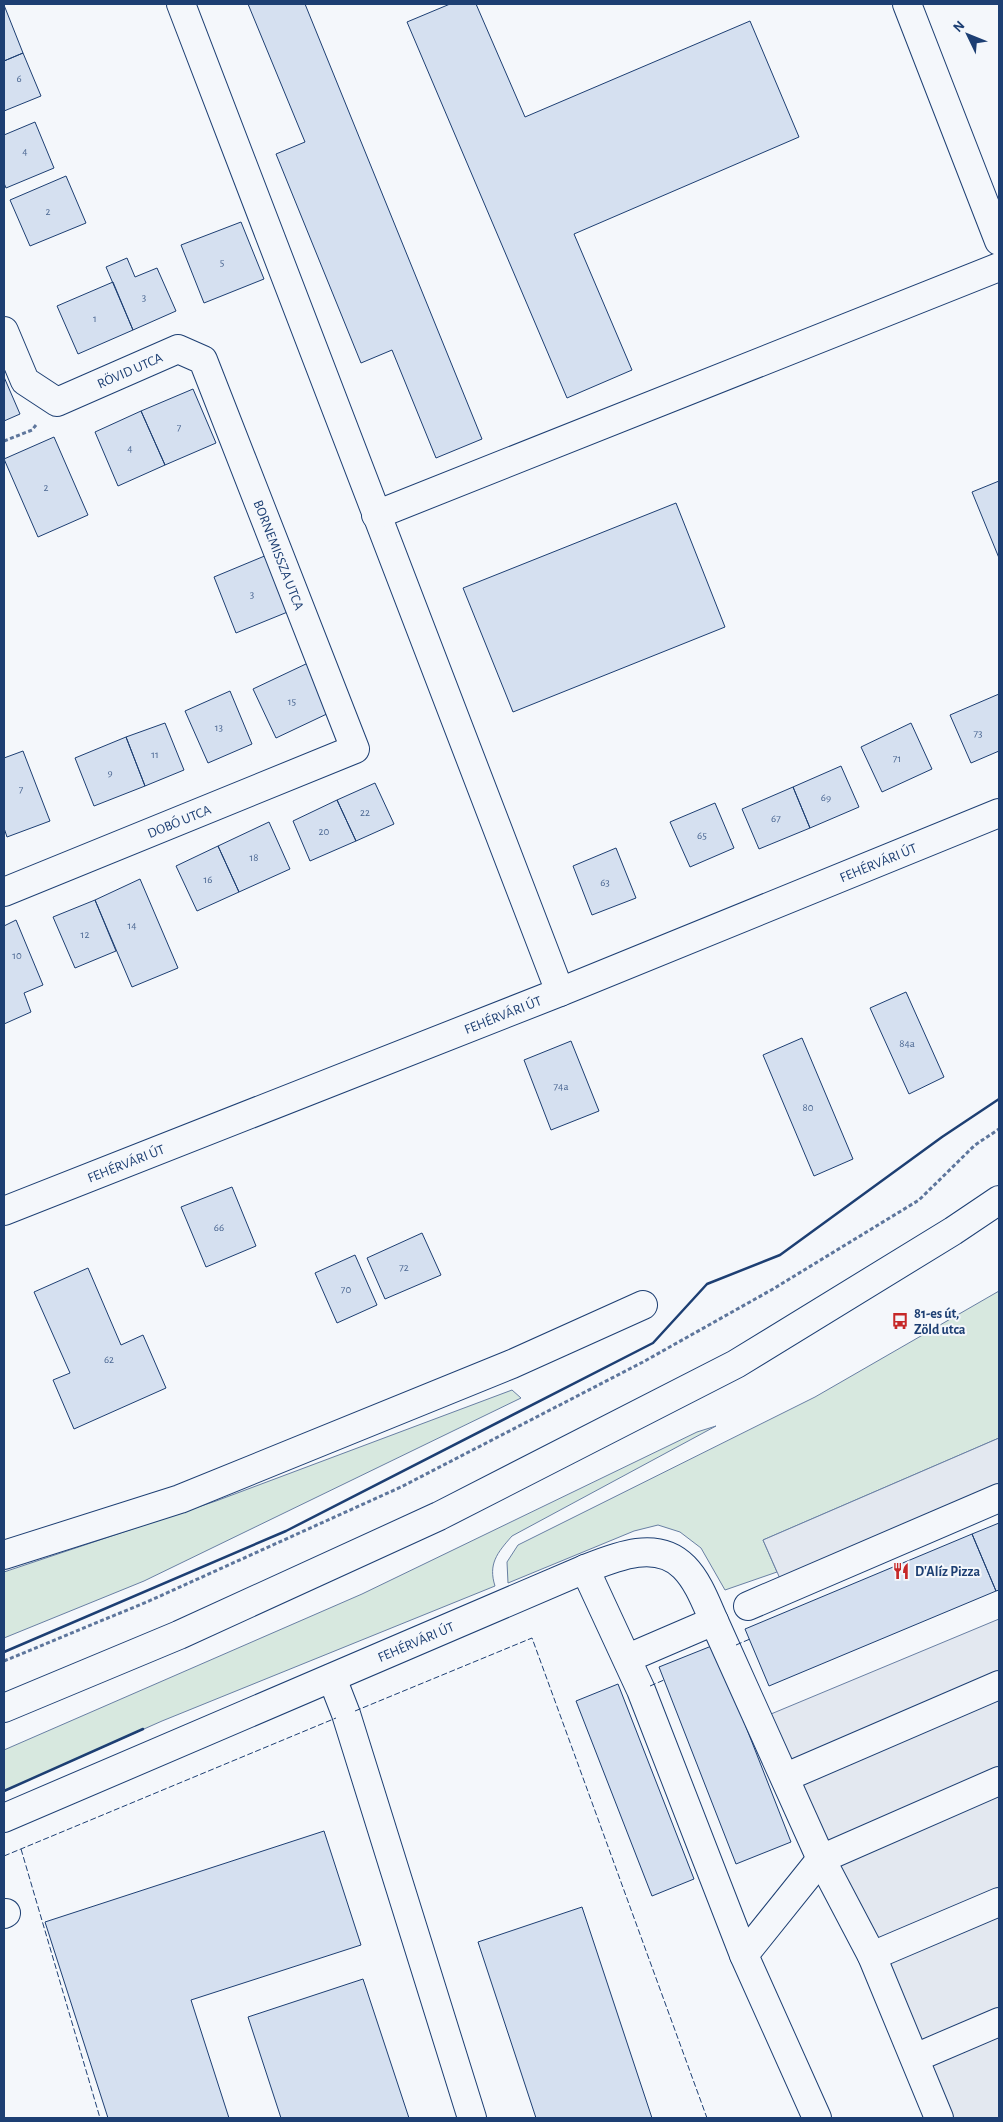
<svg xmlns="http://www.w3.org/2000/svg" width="1003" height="2122" font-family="'Alegreya Sans',sans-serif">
  <rect width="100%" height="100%" fill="#f4f7fb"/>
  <path fill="#d7e8df" stroke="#687fa3" d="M999 1291V1438L763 1540 777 1572 725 1590 701 1548 680 1532 658 1525 634 1531 508 1583 507 1562 518 1545 815 1397Z
    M512 1390 521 1398 144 1581 4 1638V1572L216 1501Z
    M716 1426 512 1536C497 1553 488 1564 495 1586L162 1721 4 1791V1750L362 1594 697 1432Z"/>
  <path fill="#e3e8f0" stroke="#687fa3" d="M999 1438V1498L785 1590 763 1540Z
    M999 1619V2118H939L759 1719Z"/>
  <path fill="#d5e0f0" stroke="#1d3f73" d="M248 4H305L482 439 436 458 392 350 361 363 276 154 305 142Z
    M450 4H476L525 117 750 21 799 137 574 234 632 370 567 398 407 22Z
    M4 5 23 53 4 61Z
    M23 53 41 96 4 111V61Z
    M35 122 54 168 6 188 4 183V135Z
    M66 176 86 223 30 246 10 200Z
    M241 222 264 279 204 303 181 245Z
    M127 258 135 277 157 268 176 311 133 330 106 267Z
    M113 282 133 330 78 354 57 306Z
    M4 377 20 414 4 421Z
    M193 389 216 443 165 465 141 411Z
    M141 411 165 465 118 486 95 432Z
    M54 437 88 515 38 537 4 459Z
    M999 481V558L972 492Z
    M676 503 725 627 513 712 463 588Z
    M267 555 290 611 236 633 214 577Z
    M308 663 331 712 276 738 253 689Z
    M230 691 252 744 208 763 185 711Z
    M999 694V751L971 763 950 715Z
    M165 723 184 770 145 786 126 737Z
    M911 723 932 769 882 792 861 747Z
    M126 737 145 786 94 806 75 758Z
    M23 751 50 821 7 837 4 828V758Z
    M841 766 859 807 810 828 793 787Z
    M375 783 394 824 356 841 337 800Z
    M793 787 810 828 759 849 742 809Z
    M337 800 356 841 310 861 293 821Z
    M715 803 734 848 690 867 670 822Z
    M269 822 290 869 239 892 218 846Z
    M218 846 239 892 197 911 176 866Z
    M616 848 636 898 592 915 573 866Z
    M140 879 178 968 132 987 95 900Z
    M95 900 116 951 75 968 53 917Z
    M16 920 43 985 24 993 31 1012 4 1024V926Z
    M906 992 944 1077 909 1094 870 1008Z
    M802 1038 853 1159 814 1176 763 1055Z
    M571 1041 599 1111 551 1130 524 1060Z
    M232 1187 256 1246 206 1267 181 1207Z
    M422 1233 441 1275 385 1299 367 1258Z
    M355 1255 377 1305 337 1323 315 1273Z
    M88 1268 121 1345 143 1335 166 1388 74 1429 53 1380 70 1373 34 1292Z
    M999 1523V1590L996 1591 972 1534Z
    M972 1534 996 1591 769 1686 745 1629Z
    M714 1645 791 1842 736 1864 659 1667Z
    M618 1684 694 1879 652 1896 576 1701Z
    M324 1831 361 1945 191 2000 229 2118H108L45 1922Z
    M582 1907 652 2118H536L478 1942Z
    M363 1979 409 2118H281L248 2017Z"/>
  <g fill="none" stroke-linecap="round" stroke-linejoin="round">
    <g stroke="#1d3f73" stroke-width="30">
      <g id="minor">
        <path d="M181 4 560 992"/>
        <path d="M907 4 999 241"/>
        <path id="s1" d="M4 331 25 381 57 402 178 349 203 360 355 749 4 892"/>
        <path d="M376 515 999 267"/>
        <path id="s2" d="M4 1211 560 992 999 813"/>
        <path d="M4 1555 180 1499 512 1364 643 1305"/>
        <path d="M585 1569 641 1690 744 1955"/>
        <path d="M748 1606 999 1498"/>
        <path d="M714 1621 821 1859 872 1956 939 2118"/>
        <path d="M332 1678 346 1714 472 2118"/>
        <path d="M786 1777 999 1685"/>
        <path id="s3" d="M4 1818 585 1569C615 1557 657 1539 684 1567 698 1581 706 1603 714 1621L628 1658"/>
        <path d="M4 1914 6 1913"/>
        <path d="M872 1956 999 1902"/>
        <path d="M915 2058 999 2022"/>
        <path d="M817 2118 744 1955 821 1859 999 1781"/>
      </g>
    </g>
    <g stroke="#1d3f73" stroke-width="30">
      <path id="major" d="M4 1708 179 1635 439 1516 736 1364 953 1231 999 1200"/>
    </g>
    <path stroke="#5e769c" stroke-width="3" stroke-dasharray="4 2.5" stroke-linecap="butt" d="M4 441 32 430 36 425
      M4 1661 149 1601 401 1487 643 1362 773 1289 919 1200 975 1145 999 1129"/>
    <use href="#minor" stroke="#f4f7fb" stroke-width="28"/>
    <use href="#major" stroke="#f4f7fb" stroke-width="28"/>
    <path stroke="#1d3f73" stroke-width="1" stroke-dasharray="6 2.5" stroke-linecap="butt" d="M736 1645 750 1639
      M650 1686 664 1680
      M355 1711 532 1638 707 2118
      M21 1849 100 2118
      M4 1856 336 1718"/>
    <path stroke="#1d3f73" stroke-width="2.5" d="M4 1652 286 1531 653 1343 707 1284 780 1255 942 1137 999 1099
      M4 1791 143 1729"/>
  </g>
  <defs>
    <g id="bus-bare" transform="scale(1.35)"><path d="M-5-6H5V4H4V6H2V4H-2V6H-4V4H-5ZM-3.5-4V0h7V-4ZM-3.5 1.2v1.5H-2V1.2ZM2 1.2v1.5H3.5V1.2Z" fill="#c62828" stroke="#f4f7fb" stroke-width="2.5" paint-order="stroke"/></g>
    <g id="restaurant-bare" transform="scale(1.35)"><path d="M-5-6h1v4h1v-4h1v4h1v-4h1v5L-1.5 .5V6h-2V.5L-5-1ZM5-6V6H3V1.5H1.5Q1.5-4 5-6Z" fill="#c62828" stroke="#f4f7fb" stroke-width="2.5" paint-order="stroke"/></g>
  </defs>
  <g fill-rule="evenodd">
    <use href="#bus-bare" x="900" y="1321"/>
    <use href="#restaurant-bare" x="901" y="1571"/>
  </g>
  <g text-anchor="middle" stroke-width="4" stroke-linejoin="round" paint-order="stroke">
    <g font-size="11" fill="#4b6792">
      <text x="19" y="82">6</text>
      <text x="25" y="155">4</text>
      <text x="48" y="215">2</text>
      <text x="222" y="266">5</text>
      <text x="144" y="301">3</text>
      <text x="95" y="322">1</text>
      <text x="179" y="431">7</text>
      <text x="130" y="452">4</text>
      <text x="46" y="491">2</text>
      <text x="252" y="598">3</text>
      <text x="292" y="705">15</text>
      <text x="219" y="731">13</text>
      <text x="978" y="737">73</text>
      <text x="155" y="758">11</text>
      <text x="897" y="762">71</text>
      <text x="110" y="776">9</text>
      <text x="21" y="793">7</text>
      <text x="826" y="801">69</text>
      <text x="365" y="816">22</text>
      <text x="776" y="822">67</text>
      <text x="324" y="835">20</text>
      <text x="702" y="839">65</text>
      <text x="254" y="861">18</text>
      <text x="208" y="883">16</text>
      <text x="605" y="886">63</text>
      <text x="132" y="929">14</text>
      <text x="85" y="938">12</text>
      <text x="17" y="959">10</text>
      <text x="907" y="1047">84a</text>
      <text x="561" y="1090">74a</text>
      <text x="808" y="1111">80</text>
      <text x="219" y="1231">66</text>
      <text x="404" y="1271">72</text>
      <text x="346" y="1293">70</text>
      <text x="109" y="1363">62</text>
    </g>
    <g font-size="14" fill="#1d3f73" stroke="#f4f7fb">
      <text dy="5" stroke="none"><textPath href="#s1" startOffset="172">RÖVID UTCA</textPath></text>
      <text dy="5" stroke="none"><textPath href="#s1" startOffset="461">BORNEMISSZA UTCA</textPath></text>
      <text transform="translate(179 821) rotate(-22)" y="5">DOBÓ UTCA</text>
      <text dy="5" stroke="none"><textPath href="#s2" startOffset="941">FEHÉRVÁRI ÚT</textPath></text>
      <text dy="5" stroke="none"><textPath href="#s2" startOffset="536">FEHÉRVÁRI ÚT</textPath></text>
      <text dy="5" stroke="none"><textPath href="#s2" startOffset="131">FEHÉRVÁRI ÚT</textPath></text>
      <text dy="5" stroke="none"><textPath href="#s3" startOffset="448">FEHÉRVÁRI ÚT</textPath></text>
    </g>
    <g font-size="14" font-weight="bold" fill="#1d3f73" stroke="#f4f7fb" text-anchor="start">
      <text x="914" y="1318">81-es út,<tspan x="914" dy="16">Zöld utca</tspan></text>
      <text x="915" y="1576">D'Alíz Pizza</text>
    </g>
  </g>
  <rect width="1003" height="2122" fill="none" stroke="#1d3f73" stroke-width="10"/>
  <g transform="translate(968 35) rotate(313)" stroke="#f4f7fb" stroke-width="4" paint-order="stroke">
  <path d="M0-4L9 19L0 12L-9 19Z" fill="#1d3f73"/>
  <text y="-8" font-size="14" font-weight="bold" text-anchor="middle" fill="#1d3f73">N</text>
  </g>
</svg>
